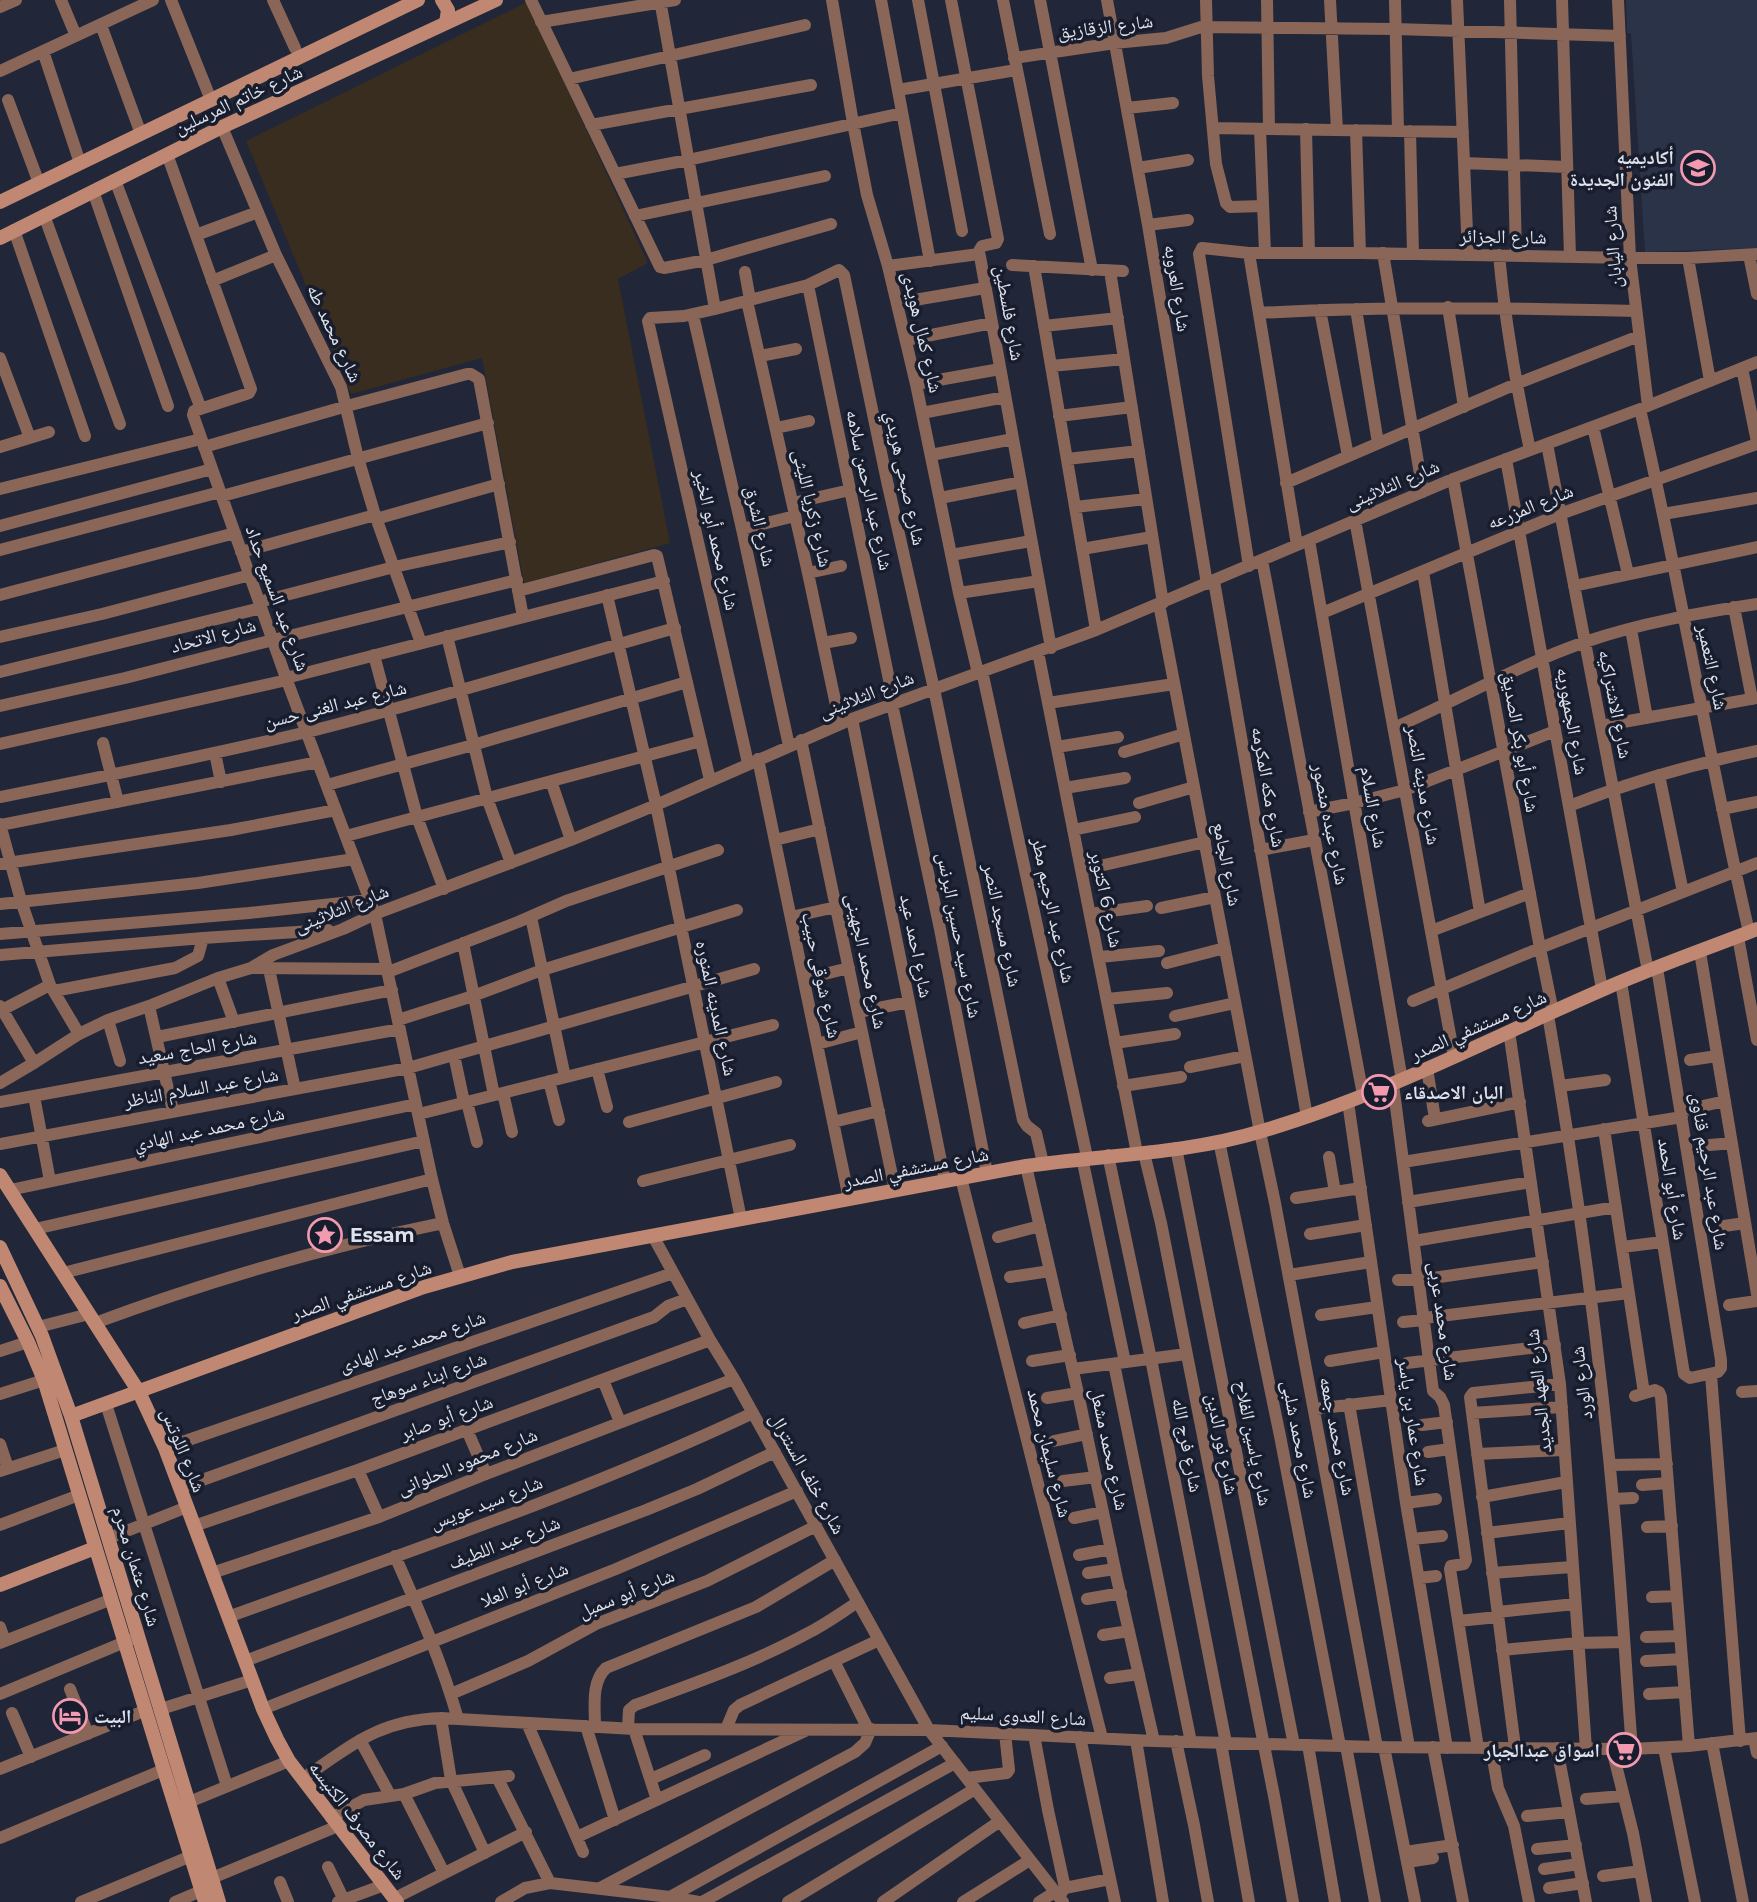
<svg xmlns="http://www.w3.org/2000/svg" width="1757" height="1902" font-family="Montserrat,'Noto Naskh Arabic',sans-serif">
  <rect width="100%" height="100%" fill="#212738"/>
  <path fill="#2b3348" d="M1626 0H1757V248L1645 252 1631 34 1627 33Z"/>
  <path fill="#382d1e" d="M527 2 648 263 618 279 670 543 524 583 482 358 351 394 246 141Z"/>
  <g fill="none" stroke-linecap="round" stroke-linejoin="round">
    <path stroke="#896658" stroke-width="12" d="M61 0 76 36
      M171 0 211 100
      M273 0 295 48
      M531 0 660 267 664 268 706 260 831 224
      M660 0 715 309
      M832 0 853 123 867 195 888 266 916 384 959 593 978 673
      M881 0 930 261
      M918 0 962 231
      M951 0 998 239 996 243 982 246 979 251 1051 648
      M1003 0 1050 234
      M1040 0 1092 270
      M1107 0 1148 225 1207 584
      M1206 0 1208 76 1216 164 1226 203 1230 207 1263 206
      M1267 0 1269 129
      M1330 0 1337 130
      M1395 0 1398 131
      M1457 0 1468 255
      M1510 0 1516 255
      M1562 0 1570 256
      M1618 0 1630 258 1648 406
      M0 7 16 0
      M541 22 675 0
      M101 25 141 134
      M43 51 80 163
      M1014 58 1115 43 1166 38 1201 27 1395 29 1620 36
      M0 71 153 0
      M569 79 805 25
      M898 90 1016 70
      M8 100 39 183
      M1127 108 1173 103
      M591 125 811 85
      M222 127 276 255 341 387 358 458 375 515 421 643
      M1213 128 1463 132
      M1260 129 1265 253
      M1306 129 1309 253
      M1356 130 1360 253
      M1410 131 1413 254
      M167 154 251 389 249 393 243 395 194 411 193 415 286 678 375 914 432 1179 443 1223 460 1276
      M1464 163 1567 167
      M1138 168 1188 160
      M615 174 688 160 902 113
      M115 180 201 409
      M93 191 168 406
      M44 215 120 424
      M635 216 825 176
      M1148 225 1188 220
      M14 230 85 436
      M196 235 258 212
      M1249 253 1297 545
      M1383 253 1423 492
      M1499 255C1505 321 1516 385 1530 450
      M1749 255 1757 294
      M1688 258 1710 381
      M1012 265 1123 271
      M888 266 979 254
      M1034 266 1096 630
      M1110 271 1163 603
      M745 272 750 300
      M212 281 276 255
      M808 285 894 704
      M747 301 808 573 840 724
      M897 303 985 288
      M1448 307 1464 407
      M1356 309 1378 443
      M1320 310 1348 456
      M1259 313C1385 306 1510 308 1636 311
      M693 315 742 529 789 746
      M1044 326 1118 318
      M906 340 992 323
      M760 356 796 349
      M0 358 30 438
      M1051 366 1124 359
      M1742 368 1757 442
      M916 384 1000 369
      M1640 409C1680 583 1709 759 1749 932
      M922 413 1005 397
      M1059 416 1132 407
      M1593 427 1628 574
      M776 428 809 421
      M1547 444 1648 971
      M0 447 49 432
      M204 447 347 406 467 374H471L479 379 523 617
      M931 455 1013 439
      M1067 459 1139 451
      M1506 459 1602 989
      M1453 479 1540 948 1553 1012
      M1286 483 1516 384 1639 336
      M0 489 201 439
      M222 496 488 423
      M940 498 1021 482
      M793 503 850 490
      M1075 507 1146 499
      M1663 514 1757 498
      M376 519 499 484
      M1355 520 1454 1056
      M0 526 212 469
      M742 529 795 516
      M1309 540 1402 1080
      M1082 549 1152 537
      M0 550 220 492
      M241 552 375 515
      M951 555 1031 541
      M1262 560 1363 1095
      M1249 566 1199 254 1202 248 1249 253H1360L1630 258H1688L1757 254
      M1423 572 1480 912
      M808 573 841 566
      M1214 581 1307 1117
      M1574 586 1757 547
      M518 591 654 555 657 556 710 780
      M959 593 1039 581
      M0 595 235 533
      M607 595 656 805 741 1219
      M259 602 394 567 510 542
      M1159 604 1260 1132 1275 1203 1377 1747
      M1734 607 1752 699
      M1322 613 1560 514 1757 444
      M1631 629 1647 718
      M447 636 487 798 511 863
      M0 637 102 614 250 575
      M823 643 851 638
      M1038 652 1137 1153
      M374 655 417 817 444 889
      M982 671 1087 1157
      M0 672 261 608
      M286 678 664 581
      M1048 703 1174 684
      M892 704 940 929 987 1173
      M0 706 125 678 273 640 517 580
      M852 719 945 1181
      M1601 726 1757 698
      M1394 728C1457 700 1519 665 1585 642 1640 623 1699 613 1757 604
      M801 740 895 1190
      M103 743 118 802
      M0 744 287 680
      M1057 747 1118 737
      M1124 752 1184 734
      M215 753 221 782
      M758 759 849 1199
      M748 763 648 321 650 318 684 316 715 309 808 285 839 270 844 275 887 481 934 689 1023 1120 1027 1126 1036 1133 1043 1163
      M1659 775 1683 892
      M551 781 571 840
      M327 785 473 745 687 682
      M1065 788 1125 778
      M0 797C102 777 205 756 307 732 430 701 552 663 675 628
      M1139 803 1194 787
      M1569 806C1630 782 1693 764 1757 751
      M1722 809 1757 802
      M1309 812 1354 803 1405 790 1555 731
      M0 824 21 901 50 985 79 1034
      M0 825 318 762
      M1073 830 1135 817
      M346 836 701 741
      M775 840 820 829
      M1260 850 1314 840
      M0 864 231 830 336 810
      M1082 870 1205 842
      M0 904 198 883 354 859
      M1161 908 1215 897
      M1090 914 1147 906
      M531 917 565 1077
      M791 917 836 907
      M1431 931 1530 893
      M0 934 249 913 369 900
      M1738 937 1757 1040
      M463 943 494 1095
      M1700 952 1757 1294
      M0 955 203 938 328 930
      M1100 957 1159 951
      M1167 963 1225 948
      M252 968 387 969
      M269 969 295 1089
      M388 972 518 922 566 901 718 850
      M218 978 234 1022
      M804 979 849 968
      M1621 982 1684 1374 1690 1378 1718 1372 1721 1368V1360L1657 968
      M54 991 175 968 198 956 203 938
      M1107 999 1167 993
      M1413 1001 1540 948 1757 863
      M0 1006 34 1063
      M149 1006 173 1111
      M0 1011 50 985
      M858 1012 909 1002
      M1548 1015C1577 1182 1600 1352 1615 1521 1622 1597 1626 1673 1632 1749
      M1175 1016 1235 1003
      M108 1020 120 1061
      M398 1020 473 996 542 970 737 910
      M1509 1031 1560 1384 1586 1749
      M157 1037 392 990
      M1115 1043 1175 1034
      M817 1044 862 1032
      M454 1055 464 1102
      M1690 1060 1717 1056
      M1190 1067 1245 1056
      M1427 1068 1435 1119
      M597 1069 607 1107
      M549 1081 559 1120
      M0 1083 34 1063 79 1034 108 1020 149 1006 218 978 251 968 273 955 343 929 375 914 571 840 656 805 852 719 1096 630 1453 479 1640 409 1757 362
      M1393 1084 1433 1391 1440 1397 1444 1405 1466 1560 1464 1564 1451 1566 1450 1569 1478 1748
      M1123 1086 1181 1077
      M1560 1086 1605 1080
      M503 1093 512 1132
      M34 1096 50 1181
      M0 1102 400 1029
      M467 1102 477 1142
      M1348 1102 1406 1503 1447 1748
      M1681 1111 1725 1101
      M419 1114 773 1025
      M1428 1121 1520 1102
      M629 1122 776 1082
      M833 1122 879 1111
      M1604 1129 1644 1393
      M1219 1141 1280 1436 1340 1746
      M0 1144 408 1068 754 969
      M1710 1145 1732 1143
      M1176 1148 1294 1745
      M1144 1153 1161 1223 1275 1801 1293 1902
      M1108 1155 1151 1359 1226 1743
      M1329 1157 1335 1192
      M1082 1158 1125 1362
      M1403 1162 1682 1117
      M1026 1166 1078 1393 1117 1579 1154 1741
      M961 1178 1102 1738
      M643 1181 790 1145
      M10 1190 416 1104
      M1296 1198 1361 1188
      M1408 1202 1531 1182
      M1724 1226 1745 1223
      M35 1229 424 1141
      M1310 1234 1366 1225
      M653 1236 710 1340 734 1379 929 1730 1063 1902
      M998 1237 1040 1226
      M1414 1241 1616 1207
      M1622 1247 1662 1242
      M63 1273 432 1179
      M1289 1275 1371 1262
      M1010 1277 1050 1271
      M1398 1280H1419L1543 1262
      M1729 1305 1757 1301
      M1321 1315 1377 1307
      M1424 1318 1629 1293
      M1403 1322 1424 1320
      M95 1323C208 1281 325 1247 443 1223
      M1024 1323 1061 1315
      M38 1327 89 1314
      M0 1351 28 1342
      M1032 1361 1070 1355
      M1330 1361 1384 1352
      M1407 1363 1555 1345
      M1114 1364 1191 1742
      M1073 1369 1186 1354
      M1711 1375 1740 1741
      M603 1380 620 1422
      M1742 1392 1757 1391
      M0 1394 44 1380
      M1635 1396 1655 1390 1659 1392 1661 1397 1689 1746
      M1047 1398 1078 1393
      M106 1404 227 1786
      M1349 1404 1409 1747
      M1314 1409 1391 1400
      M1472 1413 1562 1407
      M1422 1425 1447 1422
      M467 1430 486 1474
      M1054 1441 1087 1434
      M0 1444 8 1468
      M165 1448 673 1273
      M1428 1452 1450 1449
      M1477 1454 1564 1450
      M1610 1465 1667 1464
      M358 1470 379 1517
      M0 1471 65 1450
      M1063 1481 1096 1477
      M1642 1485 1668 1483
      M180 1488 654 1317 668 1306 687 1299
      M1482 1497 1566 1482
      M1613 1499 1633 1498
      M1406 1503 1436 1499
      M1074 1518 1103 1512
      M0 1525 79 1495
      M194 1526 358 1470 710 1340
      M1647 1527 1672 1526
      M1487 1533 1569 1523
      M109 1538 187 1507
      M1412 1539 1442 1536
      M1079 1555 1111 1549
      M395 1556C419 1610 442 1663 458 1719
      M212 1573 379 1517 486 1474 734 1379
      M1088 1573 1115 1569
      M1492 1573 1572 1567
      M1419 1578 1436 1576
      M1652 1597 1677 1596
      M1087 1599 1121 1593
      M1498 1612 1575 1604
      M228 1617C404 1553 583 1493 753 1413
      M1458 1621 1498 1617
      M0 1627 5 1641
      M1103 1635 1129 1631
      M1646 1637 1680 1636
      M0 1643 112 1599
      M1502 1650 1578 1643 1624 1642
      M245 1661 646 1510 697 1489 775 1452
      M834 1661 868 1729
      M1646 1661 1682 1659
      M1110 1678 1139 1674
      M70 1689 88 1734
      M0 1694 132 1639
      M451 1694 528 1661 596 1624 707 1581 816 1526
      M1649 1694 1685 1692
      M161 1709 252 1680
      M263 1709 616 1569 797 1491
      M12 1713 31 1757
      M441 1718 451 1780 485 1853
      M527 1723 583 1852
      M586 1726 615 1820
      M595 1726C595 1707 591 1682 606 1668L756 1607 835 1560
      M628 1728 629 1710 635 1705C693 1684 753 1663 808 1633 826 1624 842 1612 858 1602
      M634 1729 657 1800
      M726 1729 734 1710 740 1705 879 1640
      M1034 1735 1048 1810 1065 1888
      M1080 1737 1115 1902
      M1754 1739 1757 1753
      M360 1740 390 1795
      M1136 1740 1163 1902
      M1176 1741 1194 1825 1208 1902
      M1221 1743 1249 1902
      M1712 1743 1743 1902
      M1308 1745 1335 1902
      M1346 1746 1375 1902
      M1384 1747 1415 1902
      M1433 1747 1463 1902
      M1491 1747 1498 1788 1514 1826 1529 1902
      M1515 1747 1470 1397 1473 1393 1560 1384
      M1557 1748 1586 1902
      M1664 1748 1695 1902
      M1612 1749 1633 1833 1646 1902
      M0 1769 144 1711
      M497 1777 550 1883
      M967 1778 1007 1773 1009 1770 1005 1733
      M302 1779C351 1746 378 1720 441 1718L634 1729 929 1730 1154 1741 1377 1747 1632 1749 1689 1746 1757 1738
      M651 1779 705 1755
      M404 1794 444 1873
      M1586 1799 1623 1796
      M189 1802 289 1761
      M1527 1816 1569 1812
      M331 1818 364 1800 404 1794 435 1783 509 1776
      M577 1837 805 1731
      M0 1838 163 1770
      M1537 1849 1576 1845
      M1405 1852 1453 1845
      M1407 1862 1433 1858
      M328 1867 344 1900
      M1544 1869 1579 1864
      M1603 1876 1640 1871
      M212 1878 338 1826
      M280 1882 288 1902
      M600 1888 855 1752 865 1743 871 1729
      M1549 1888 1583 1883
      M1061 1893 1065 1888 1110 1879
      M670 1897 942 1746
      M395 1898 526 1832
      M81 1902 191 1856
      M175 1902 201 1891
      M338 1902 384 1885
      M501 1902 525 1888 550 1883 670 1897 699 1902
      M702 1902 955 1763
      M788 1902 975 1789
      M883 1902 1000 1821
      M963 1902 1030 1860
      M1039 1902 1055 1892"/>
    <path stroke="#c08872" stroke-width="14" d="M442 0 448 10 446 23
      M0 202 418 0
      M0 238 222 127 496 0
      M0 1175 139 1392 165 1448 263 1709 277 1739 289 1761 397 1902
      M0 1247 42 1336 71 1416 219 1902
      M0 1286 28 1342 44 1380C96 1554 151 1728 205 1902
      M71 1416 424 1287 512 1262 1026 1166C1103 1155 1187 1154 1262 1131 1381 1096 1491 1038 1604 989 1654 967 1706 949 1757 929
      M0 1585 95 1548"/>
  </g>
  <defs>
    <g id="university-ring" transform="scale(1.75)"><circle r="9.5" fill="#181d2e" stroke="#f29aaf" stroke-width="1.5"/><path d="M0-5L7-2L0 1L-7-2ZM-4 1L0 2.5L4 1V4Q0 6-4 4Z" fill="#f29aaf"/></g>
    <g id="supermarket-ring" transform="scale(1.75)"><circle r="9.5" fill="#181d2e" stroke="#f29aaf" stroke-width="1.5"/><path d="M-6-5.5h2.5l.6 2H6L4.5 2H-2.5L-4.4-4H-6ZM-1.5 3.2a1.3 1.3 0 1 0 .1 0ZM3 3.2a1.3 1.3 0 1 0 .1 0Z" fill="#f29aaf"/></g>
    <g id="sight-ring" transform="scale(1.75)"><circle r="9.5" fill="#181d2e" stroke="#f29aaf" stroke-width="1.5"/><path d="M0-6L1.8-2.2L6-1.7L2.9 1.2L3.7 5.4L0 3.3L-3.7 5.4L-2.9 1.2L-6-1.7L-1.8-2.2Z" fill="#f29aaf"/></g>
    <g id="hotel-ring" transform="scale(1.75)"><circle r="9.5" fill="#181d2e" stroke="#f29aaf" stroke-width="1.5"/><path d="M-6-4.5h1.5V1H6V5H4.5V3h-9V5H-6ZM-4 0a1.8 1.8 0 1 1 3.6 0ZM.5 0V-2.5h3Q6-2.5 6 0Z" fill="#f29aaf"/></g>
  </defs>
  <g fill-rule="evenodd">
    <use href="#university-ring" x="1698" y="168"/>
    <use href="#supermarket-ring" x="1379" y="1092"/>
    <use href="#sight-ring" x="325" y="1235"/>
    <use href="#hotel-ring" x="70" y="1716"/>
    <use href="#supermarket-ring" x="1624" y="1750"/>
  </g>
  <g text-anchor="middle" stroke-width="7" stroke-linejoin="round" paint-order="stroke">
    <g font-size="19" fill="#dde2ed" stroke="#181d2e">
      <text transform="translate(1105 26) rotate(-7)" y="7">شارع الزقازيق</text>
      <text transform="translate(238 99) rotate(-25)" y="7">شارع خاتم المرسلين</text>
      <text transform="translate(1503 236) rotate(1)" y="7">شارع الجزائر</text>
      <text transform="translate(1612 247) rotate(-94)" y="7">شارع اليابان</text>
      <text transform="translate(1178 288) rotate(81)" y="7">شارع العروبه</text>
      <text transform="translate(1010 313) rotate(80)" y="7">شارع فلسطين</text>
      <text transform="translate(923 332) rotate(77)" y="7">شارع كمال هويدى</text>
      <text transform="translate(335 333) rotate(65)" y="7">شارع محمد طه</text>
      <text transform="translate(906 478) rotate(78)" y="7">شارع صبحى هريدي</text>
      <text transform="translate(1392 484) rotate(-23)" y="7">شارع الثلاثينى</text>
      <text transform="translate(870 490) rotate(78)" y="7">شارع عبد الرحمن سلامه</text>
      <text transform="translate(1530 506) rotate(-22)" y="7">شارع المزرعه</text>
      <text transform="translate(813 508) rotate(77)" y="7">شارع زكريا الليثى</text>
      <text transform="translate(761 526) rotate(77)" y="7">شارع الشرق</text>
      <text transform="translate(717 540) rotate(77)" y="7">شارع محمد أبو الخير</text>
      <text transform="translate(278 598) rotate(70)" y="7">شارع عبد السميع حداد</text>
      <text transform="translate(213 635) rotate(-15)" y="7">شارع الاتحاد</text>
      <text transform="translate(1713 667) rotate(78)" y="7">شارع التعمير</text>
      <text transform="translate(866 694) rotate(-21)" y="7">شارع الثلاثينى</text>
      <text transform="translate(335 704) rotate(-14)" y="7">شارع عبد الغنى حسن</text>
      <text transform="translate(1616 704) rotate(79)" y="7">شارع الاشتراكيه</text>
      <text transform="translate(1573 721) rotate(80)" y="7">شارع الجمهوريه</text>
      <text transform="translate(1521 742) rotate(80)" y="7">شارع أبو بكر الصديق</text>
      <text transform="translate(1424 785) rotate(80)" y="7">شارع مدينه النصر</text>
      <text transform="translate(1269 787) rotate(80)" y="7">شارع مكه المكرمه</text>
      <text transform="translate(1374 807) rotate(80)" y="7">شارع السلام</text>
      <text transform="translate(1331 824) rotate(79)" y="7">شارع عبده منصور</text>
      <text transform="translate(1228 864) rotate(79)" y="7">شارع الجامع</text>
      <text transform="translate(1107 899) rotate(78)" y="7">شارع 6 اكتوبر</text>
      <text transform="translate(341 908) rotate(-22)" y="7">شارع الثلاثينى</text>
      <text transform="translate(1054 910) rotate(78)" y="7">شارع عبد الرحيم مطر</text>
      <text transform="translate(1003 925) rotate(78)" y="7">شارع مسجد النصر</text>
      <text transform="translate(960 935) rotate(79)" y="7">شارع سيد حسين البرنس</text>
      <text transform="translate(917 946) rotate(79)" y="7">شارع احمد عيد</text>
      <text transform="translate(867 961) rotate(78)" y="7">شارع محمد الجهينى</text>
      <text transform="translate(822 975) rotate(78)" y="7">شارع شوقى حبيب</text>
      <text transform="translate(717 1008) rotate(78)" y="7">شارع المدينه المنوره</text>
      <text transform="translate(1478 1025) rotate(-24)" y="7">شارع مستشفي الصدر</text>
      <text transform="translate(197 1047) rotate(-10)" y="7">شارع الحاج سعيد</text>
      <text transform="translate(201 1087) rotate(-10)" y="7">شارع عبد السلام الناظر</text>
      <text transform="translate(209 1128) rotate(-12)" y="7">شارع محمد عبد الهادي</text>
      <text transform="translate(916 1167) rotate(-11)" y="7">شارع مستشفي الصدر</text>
      <text transform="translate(1710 1171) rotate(81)" y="7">شارع عبد الرحيم قناوى</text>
      <text transform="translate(1673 1189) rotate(81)" y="7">شارع أبو الحمد</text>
      <text transform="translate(361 1290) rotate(-19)" y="7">شارع مستشفي الصدر</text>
      <text transform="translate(1444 1321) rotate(82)" y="7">شارع محمد عربى</text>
      <text transform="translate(412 1341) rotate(-19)" y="7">شارع محمد عبد الهادى</text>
      <text transform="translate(428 1378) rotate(-20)" y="7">شارع ابناء سوهاج</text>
      <text transform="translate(1581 1383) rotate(-97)" y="7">شارع الورد</text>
      <text transform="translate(1538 1391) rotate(-96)" y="7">شارع العهد الجديد</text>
      <text transform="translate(446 1417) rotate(-20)" y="7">شارع أبو صابر</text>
      <text transform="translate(1414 1422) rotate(82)" y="7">شارع عمار بن ياسر</text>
      <text transform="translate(1338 1436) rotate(79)" y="7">شارع محمد جمعه</text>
      <text transform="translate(1300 1439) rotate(79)" y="7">شارع محمد شلبى</text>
      <text transform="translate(1254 1443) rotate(79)" y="7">شارع ياسين الفلاح</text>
      <text transform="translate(1223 1444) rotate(79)" y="7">شارع نور الدين</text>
      <text transform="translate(1188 1445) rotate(79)" y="7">شارع فرج الله</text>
      <text transform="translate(1110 1449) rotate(78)" y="7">شارع محمد مشعل</text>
      <text transform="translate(184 1450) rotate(68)" y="7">شارع اللوتس</text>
      <text transform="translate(1050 1453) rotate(76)" y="7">شارع سليمان محمد</text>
      <text transform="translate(467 1461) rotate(-22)" y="7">شارع محمود الحلوانى</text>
      <text transform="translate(808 1473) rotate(61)" y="7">شارع خلف السنترال</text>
      <text transform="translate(486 1502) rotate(-21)" y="7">شارع سيد عويس</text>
      <text transform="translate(504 1542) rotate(-21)" y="7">شارع عبد اللطيف</text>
      <text transform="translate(137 1566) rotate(73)" y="7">شارع عثمان محرم</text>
      <text transform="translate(524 1584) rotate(-22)" y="7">شارع أبو العلا</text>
      <text transform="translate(626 1593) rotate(-22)" y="7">شارع أبو سمبل</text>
      <text transform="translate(1023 1715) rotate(3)" y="7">شارع العدوى سليم</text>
      <text transform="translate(358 1820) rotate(52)" y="7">شارع مصرف الكنيسه</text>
    </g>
    <g font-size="19" font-weight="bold" fill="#dde2ed" stroke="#181d2e" text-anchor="start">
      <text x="1674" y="164" text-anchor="end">أكاديميه<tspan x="1674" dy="22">الفنون الجديدة</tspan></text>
      <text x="1404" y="1099">البان الاصدقاء</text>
      <text x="350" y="1242">Essam</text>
      <text x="94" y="1723">البيت</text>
      <text x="1600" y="1757" text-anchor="end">اسواق عبدالجبار</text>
    </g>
  </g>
</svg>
